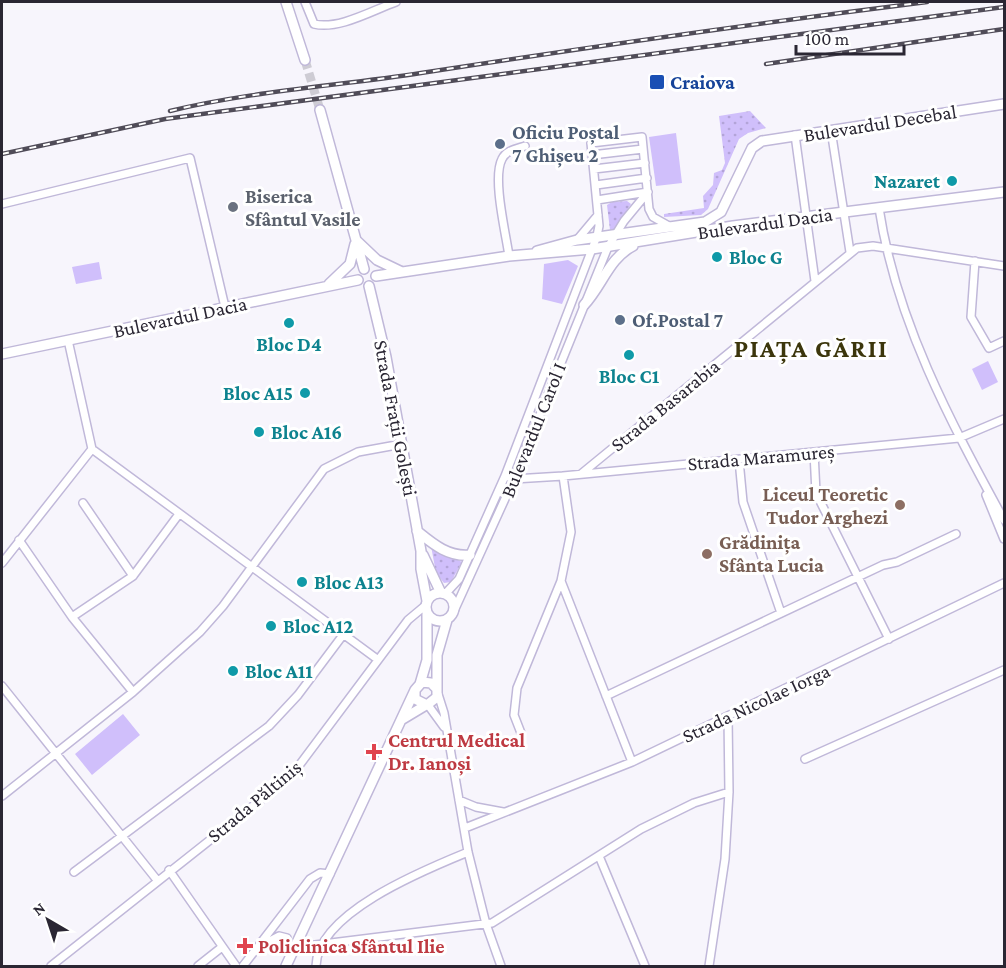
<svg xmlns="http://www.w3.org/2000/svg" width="1006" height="968" font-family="'Crimson Pro',serif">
  <defs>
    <pattern id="grass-dots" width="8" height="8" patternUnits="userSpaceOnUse" patternTransform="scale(1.5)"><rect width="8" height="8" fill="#d0bffb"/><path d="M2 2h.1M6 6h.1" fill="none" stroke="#b3a4d8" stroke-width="1.8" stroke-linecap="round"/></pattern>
  </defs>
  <rect width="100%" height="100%" fill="#f7f5fc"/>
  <path fill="url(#grass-dots)" d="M750 111 766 128 748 133 739 139 708 209 701 215 664 217V214L704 208 703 196 713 185 714 173 722 170 725 163 719 116Z
    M627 201 631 204 615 229 610 230 607 205 612 202Z
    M431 546 462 562 451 582 444 583 436 573Z"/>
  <path fill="#d0bffb" d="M676 133 682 183 656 186 649 137Z
    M568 260 578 266 562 304 542 299 544 264Z
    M99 262 102 279 76 284 72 267Z
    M988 361 998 382 982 390 972 369Z
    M123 714 140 735 92 775 75 754Z"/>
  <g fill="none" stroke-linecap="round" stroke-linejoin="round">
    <path stroke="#ceccd4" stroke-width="9" stroke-dasharray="9 4.5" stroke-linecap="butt" d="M305 60 320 110"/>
    <g stroke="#c0b8d9" stroke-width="10">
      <path id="minor" d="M305 2 314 24C339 30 373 10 396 2
        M831 130 850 252
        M795 135 815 281
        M592 155 643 149
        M594 169 645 163
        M596 185 647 178
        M597 200 648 192
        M2 204 190 158 225 307
        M879 208C896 321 950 421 1004 520
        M577 240 598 215
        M509 256C506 234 492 178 502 159 506 150 517 149 525 146
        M975 261 971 317 989 348 1004 341
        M68 340 92 449 377 659
        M814 452 816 493 889 639
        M739 460 743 502 781 613
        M581 474 857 248 873 246 1004 266
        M505 476 514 479 563 476 959 438 1004 419
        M563 476 571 532 561 581 632 762
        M986 495 1004 539
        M83 503 133 576
        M19 540 72 617 133 692
        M2 563 92 449
        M445 594 459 579 505 476 597 236 599 226 591 143 642 137 649 209 653 217 669 226
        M454 611 514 479 608 247 624 221 648 192
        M72 617 133 576 179 514
        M2 686 157 880
        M438 694 444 713 468 852 486 924 501 966
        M606 696 883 565 897 562 956 534
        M428 705 444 727
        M521 733 514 715 517 688 561 581
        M805 759 1004 670
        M2 796 133 692 200 632 223 606 324 469 358 452 402 444
        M459 800 476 807 503 812
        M465 828 632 762 1004 583
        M599 856 645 966
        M169 870 236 966
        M74 872 269 726 298 695 343 635
        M262 945 279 936 287 938
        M307 946 492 923 641 829 694 803 729 792
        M51 966 292 775 408 620 426 605
        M198 966 222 947
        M243 966 310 879 320 873 330 874
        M316 966C317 913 424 870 468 852
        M709 966 725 859 729 792 728 716"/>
    </g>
    <g stroke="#c0b8d9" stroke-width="12">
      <path id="major" d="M286 2 305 60
        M320 110 364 269
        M357 241 377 260 402 272
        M537 251 577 240 705 222 721 212 752 148 762 141 1004 104
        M376 276 509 256 592 249 733 226 1004 192
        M329 284 350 264 355 244
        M369 286 386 357 421 551V569L427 601
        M584 305C602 286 609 258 633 246
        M2 354 358 280
        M417 531C433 544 448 557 470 555
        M423 555 441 593
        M426 607a14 14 0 1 1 28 0a14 14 0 1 1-28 0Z
        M420 684 427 660V614
        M437 689 431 683 422 682 415 690V699L427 705 437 697V655L447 620
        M401 720 426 705
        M286 966 415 690"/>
    </g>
    <use href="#minor" stroke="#fff" stroke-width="7"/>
    <use href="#major" stroke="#fff" stroke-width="9"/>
    <g stroke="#504c58" stroke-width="4.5">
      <path id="rail" d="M766 64 1004 29
        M170 111C252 91 337 86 421 73 589 47 758 23 927 2
        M2 154 165 119 1004 7"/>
    </g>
    <use href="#rail" stroke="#fff" stroke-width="2" stroke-dasharray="7" stroke-linecap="butt"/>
  </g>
  <rect fill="#1a4fb4" stroke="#fff" stroke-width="2" x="649" y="74" width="16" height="16" rx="3"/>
  <g fill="#5c6f8a" stroke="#fff" stroke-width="2">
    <circle cx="500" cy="144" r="6"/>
    <circle cx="620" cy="320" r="6"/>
  </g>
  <g fill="#0f9aa8" stroke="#fff" stroke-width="2">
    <circle cx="952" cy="181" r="6"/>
    <circle cx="717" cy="257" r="6"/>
    <circle cx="289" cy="323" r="6"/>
    <circle cx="629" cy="355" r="6"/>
    <circle cx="305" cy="393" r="6"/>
    <circle cx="259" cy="432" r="6"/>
    <circle cx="302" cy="582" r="6"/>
    <circle cx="271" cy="626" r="6"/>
    <circle cx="233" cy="671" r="6"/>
  </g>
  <circle fill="#6b7280" stroke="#fff" stroke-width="2" cx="233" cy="207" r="6"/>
  <g fill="#8d6e63" stroke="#fff" stroke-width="2">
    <circle cx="900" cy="505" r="6"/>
    <circle cx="707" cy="554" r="6"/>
  </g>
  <g fill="#e0444e" stroke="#fff" stroke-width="2">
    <path d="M371 743h6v6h6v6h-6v6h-6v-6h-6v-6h6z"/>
    <path d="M242 937h6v6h6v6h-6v6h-6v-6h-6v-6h6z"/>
  </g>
  <g text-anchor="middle" stroke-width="6" stroke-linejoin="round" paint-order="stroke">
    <g font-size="20" font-weight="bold" fill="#164399" stroke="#fff" text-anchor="start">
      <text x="670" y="89">Craiova</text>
    </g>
    <g font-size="20" fill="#2a2633" stroke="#fff">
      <text transform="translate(880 123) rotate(-9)" y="7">Bulevardul Decebal</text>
      <text transform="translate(765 223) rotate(-8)" y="7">Bulevardul Dacia</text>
      <text transform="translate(180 317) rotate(-12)" y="7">Bulevardul Dacia</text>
      <text transform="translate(665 405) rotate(-39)" y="7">Strada Basarabia</text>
      <text transform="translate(396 418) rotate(79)" y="7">Strada Frații Golești</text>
      <text transform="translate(533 430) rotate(-68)" y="7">Bulevardul Carol I</text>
      <text transform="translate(761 457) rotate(-5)" y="7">Strada Maramureș</text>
      <text transform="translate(756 703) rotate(-25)" y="7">Strada Nicolae Iorga</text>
      <text transform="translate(254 801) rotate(-40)" y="7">Strada Păltiniș</text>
    </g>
    <g font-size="20" font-weight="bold" fill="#4e5e75" stroke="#fff" text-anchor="start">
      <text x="512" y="139">Oficiu Poștal<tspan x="512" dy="23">7 Ghișeu 2</tspan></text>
      <text x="632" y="327">Of.Postal 7</text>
    </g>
    <g font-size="20" font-weight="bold" fill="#0d838f" stroke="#fff" text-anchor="start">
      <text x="940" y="188" text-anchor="end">Nazaret</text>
      <text x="729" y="264">Bloc G</text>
      <text x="289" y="351" text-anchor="middle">Bloc D4</text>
      <text x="629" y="383" text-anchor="middle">Bloc C1</text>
      <text x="293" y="400" text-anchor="end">Bloc A15</text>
      <text x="271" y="439">Bloc A16</text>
      <text x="314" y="589">Bloc A13</text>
      <text x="283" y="633">Bloc A12</text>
      <text x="245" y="678">Bloc A11</text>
    </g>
    <g font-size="20" font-weight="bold" fill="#5b616d" stroke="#fff" text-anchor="start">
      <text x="245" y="203">Biserica<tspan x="245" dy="23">Sfântul Vasile</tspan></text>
    </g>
    <g font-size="20" font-weight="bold" fill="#785e54" stroke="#fff" text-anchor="end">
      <text x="888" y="501">Liceul Teoretic<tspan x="888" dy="23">Tudor Arghezi</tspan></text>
      <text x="719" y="549" text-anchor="start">Grădinița<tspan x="719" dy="23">Sfânta Lucia</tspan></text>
    </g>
    <g font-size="20" font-weight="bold" fill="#be3a42" stroke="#fff" text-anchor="start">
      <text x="388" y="747">Centrul Medical<tspan x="388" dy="23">Dr. Ianoși</tspan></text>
      <text x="258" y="953">Policlinica Sfântul Ilie</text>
    </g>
    <g font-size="26" font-weight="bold" letter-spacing="1.5" fill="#3c360c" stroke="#fff">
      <text x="811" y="357">PIAȚA GĂRII</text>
    </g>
  </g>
  <rect width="1006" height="968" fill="none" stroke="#2a2633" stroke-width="6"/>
  <g transform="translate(48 920) rotate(321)" stroke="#ffffff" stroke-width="4.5" paint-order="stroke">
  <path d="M0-4.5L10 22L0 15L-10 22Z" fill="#2a2633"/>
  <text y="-9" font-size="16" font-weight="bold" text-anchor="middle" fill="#2a2633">N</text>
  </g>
  <path d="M796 45v9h108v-9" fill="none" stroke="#2a2633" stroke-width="3"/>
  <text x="805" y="45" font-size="18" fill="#2a2633" stroke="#ffffff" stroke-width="4.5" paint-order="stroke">100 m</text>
</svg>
